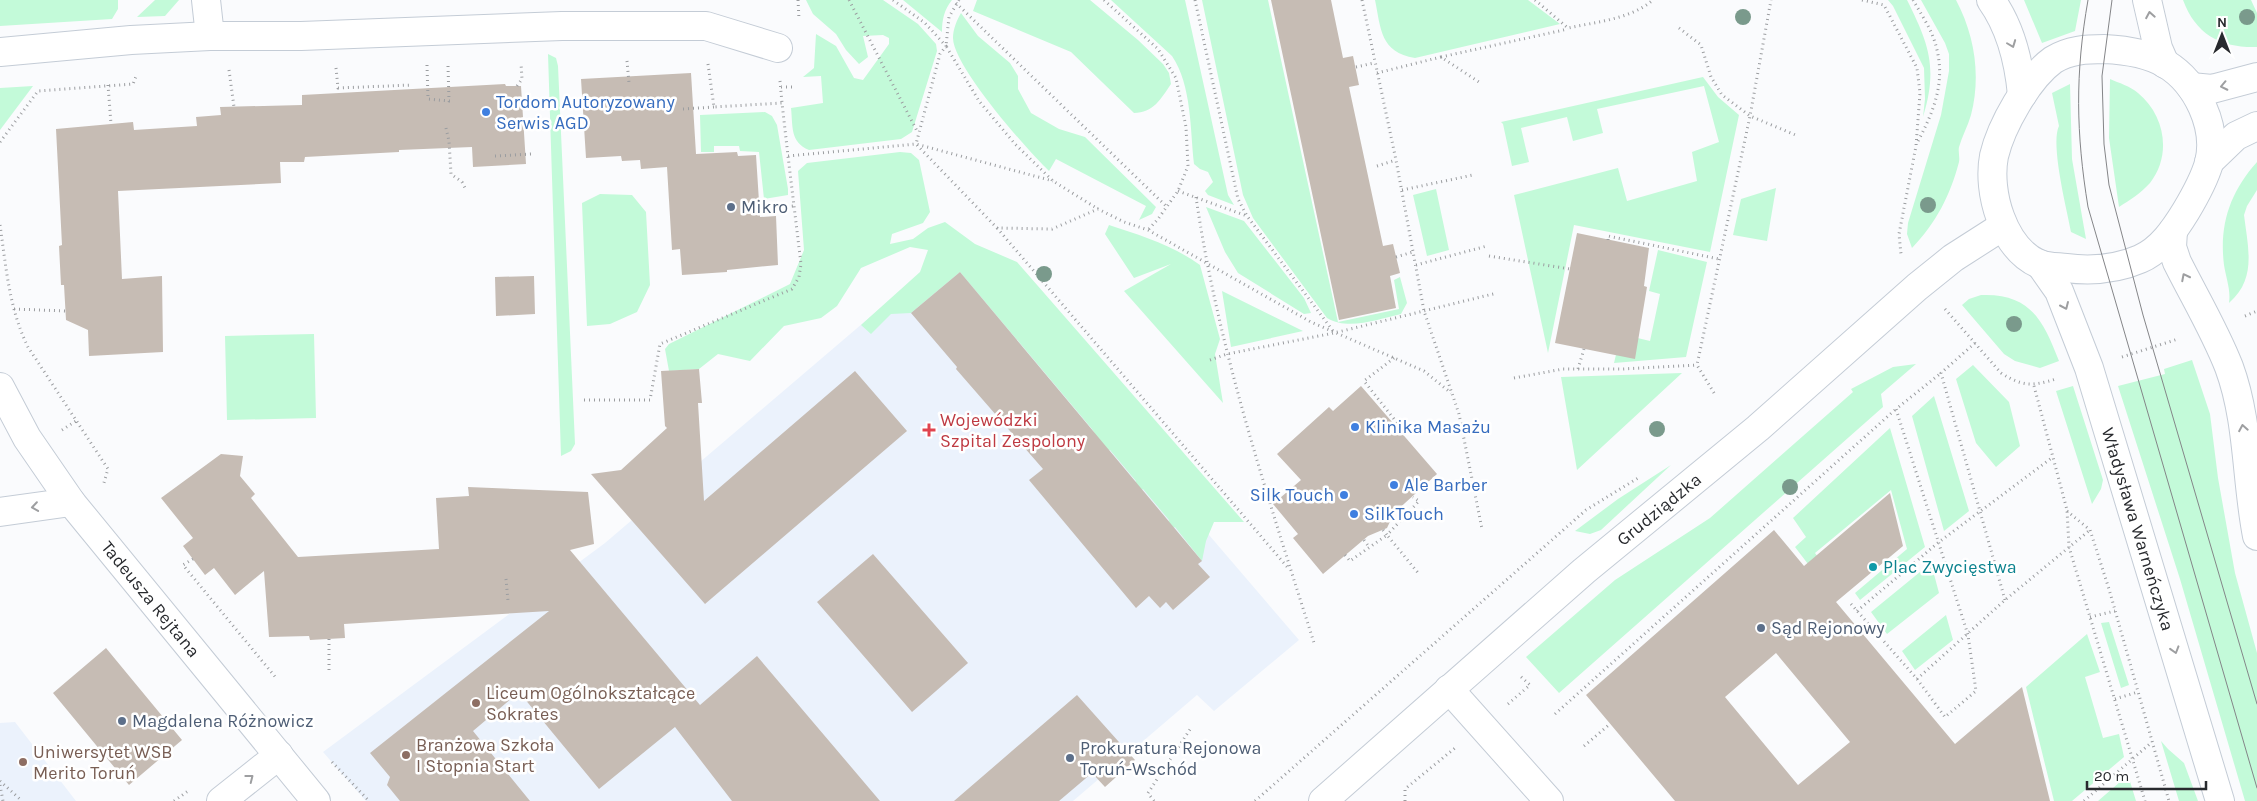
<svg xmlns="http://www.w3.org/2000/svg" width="2257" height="801" font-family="Karla,sans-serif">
  <rect width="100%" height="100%" fill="#fafbfd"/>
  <path fill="#ebf2fc" d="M958 242 1299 640 1214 711 1197 695 1073 801H366L323 752 605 543Z
    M15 722 76 801H0V723Z"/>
  <path fill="#c3fad9" d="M0 0H118V9L112 19 0 26Z
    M155 0H179L165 16 137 17Z
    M806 0H883L918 24 936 44 937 51 912 132 901 139 809 150C790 142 793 127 791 108L823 103 821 76 803 77 814 68 816 34 836 46 854 78 863 80 889 44V38L883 35 863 36 868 57 859 64 846 50 836 34 813 14Z
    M903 0H952C944 10 942 20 942 32Z
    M977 0H1090L1138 40 1163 64 1169 73 1171 84C1161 99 1153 113 1134 113L1071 52 973 11Z
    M1111 0H1185L1228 195 1234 205 1208 195 1205 191 1213 182 1208 172 1200 169 1194 164C1190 129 1192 86 1172 56Z
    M1202 0H1268L1338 322 1399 309 1394 280 1400 277 1407 303 1401 314C1378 319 1349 331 1327 318L1253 218 1243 195Z
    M1375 0H1528L1560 24 1415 58C1380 52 1381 29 1375 0Z
    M1888 0H1907C1929 44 1938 68 1923 117L1925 99 1924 68 1893 6Z
    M1921 0H1956C1975 36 1981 76 1971 115 1968 126 1962 136 1959 147 1958 152 1960 157 1959 162 1950 196 1936 223 1912 248L1907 234 1908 223 1941 115 1949 71V54L1945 43Z
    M2024 0H2081L2075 31 2042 43Z
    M2183 0H2251L2257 13V47C2221 48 2196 35 2183 0Z
    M961 13 978 36 1010 63 1018 76V89L1031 113 1059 129 1085 137 1156 207 1152 214 1139 220 1146 206 1056 159 1049 171C1027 150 953 66 953 38 953 29 957 20 961 13Z
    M548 54 556 58 558 66 575 444 571 451 561 456Z
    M1703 77 1718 97 1739 115 1710 252 1574 225 1548 353 1514 195 1618 168 1627 201 1697 181 1692 152 1719 142 1704 86 1597 109 1603 133 1573 141 1567 117 1521 128 1529 162 1512 166 1503 124 1501 122Z
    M2110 79C2119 83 2130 86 2138 93 2165 115 2172 155 2150 183 2141 193 2130 200 2119 207L2109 138Z
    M2070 84 2072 159 2086 239 2071 232C2067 210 2050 144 2059 126L2052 93Z
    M33 86 0 130V88Z
    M765 112 772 116 777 125 788 189V195L764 199 759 152 740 151 739 146H714V152H701L700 115Z
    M900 152 911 153 919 160 930 212 923 223 892 234 890 244 913 239 928 228 945 222 975 244 1017 262 1244 522H1214L1206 541 1202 561 1175 527 1172 529 1167 524 1169 520 1143 489 1140 491 1134 484 1136 481 1110 450 1106 452 1092 429 960 272 911 313 891 314 871 334 861 325 920 272 928 250 910 247 861 268 837 306 821 318 784 326 750 361 718 354 699 369 669 371 665 349 669 344 790 284 804 250 798 171 807 163Z
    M2257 162V190L2247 206 2244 215C2248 248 2257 279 2229 303 2231 290 2226 278 2224 265 2219 225 2230 192 2257 162Z
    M1776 188 1767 241 1733 235 1741 199Z
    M1436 189 1449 250 1427 256 1413 195Z
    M600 194 632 195 646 212 650 285 637 312 610 324 587 326 582 203Z
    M1206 207 1244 221 1304 298 1311 313 1304 314 1238 273 1225 252Z
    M1109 225C1140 235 1174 246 1200 265L1220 339 1215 354 1223 403 1124 291 1171 264 1134 278 1105 234Z
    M1658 250 1707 262 1686 357 1614 363 1621 334 1650 341 1660 294 1649 291Z
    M1222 291 1303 331 1231 347Z
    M1981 295C2030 293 2043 320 2059 361L2040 368 2015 361 2004 354 1962 305 1969 299Z
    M314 334 316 418 227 420 225 336Z
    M2192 360 2210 414 2218 478 2235 573 2257 653V801H2245L2180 579 2118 386 2165 374 2164 369Z
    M1916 364 1881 394 1883 407 1559 693 1526 657 1615 580 1710 518 1853 392 1851 389 1893 367Z
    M1973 365 2009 402 2020 446 1996 467 1976 443 1956 379Z
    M1682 373 1577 470 1561 377Z
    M2073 386 2103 480 2101 489 2092 504 2056 391Z
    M1934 396 1969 511 1944 531 1912 416Z
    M1890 428 1925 547 1860 600 1855 593 1907 549 1891 490 1815 553 1832 577 1824 585 1795 547 1806 537 1793 518Z
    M1671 465 1601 530 1590 534 1575 531 1618 499Z
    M1931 563 1939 593 1887 634 1871 612Z
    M1946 615 1953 640 1915 670 1902 651Z
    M2109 622 2129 685 2121 688 2101 623Z
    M2087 634 2100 672 2085 677 2103 738 2119 734 2124 757 2072 801H2054L2026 687Z
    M2161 741 2168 749 2184 763 2198 801H2179Z
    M2128 775 2136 801H2098Z"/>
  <path fill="#c6bcb4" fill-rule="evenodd" d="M1271 0H1331L1343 58 1353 56 1359 85 1349 87 1383 246 1393 244 1400 273 1390 276 1396 308 1339 320Z
    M691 73 696 154 737 152 738 156 756 155 760 217 776 216 778 265 727 270V272L682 275 680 249 672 250 667 167 641 169 640 160 622 161 621 156 586 158 581 79Z
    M505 84 506 86H521L526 164 473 167 472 147 399 150V152L305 157 304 162H280L281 183 118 191 122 279 162 276 163 352 89 356 88 330 66 320 64 285H61L59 246 62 245 56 129 133 122 134 130 197 126 196 117 221 115 220 107 302 105V95Z
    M1577 233 1649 248 1644 286 1647 287 1635 359 1555 343Z
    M960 272 1202 561 1198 564 1210 577 1173 610 1166 602 1160 608 1149 596 1136 608 1029 480 1043 469 956 369 957 367 911 313Z
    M534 276 535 314 496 316 495 277Z
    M699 369 702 403H698L704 501 855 371 907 431 705 604 591 474 621 470 667 428 665 426 661 371Z
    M1361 386 1437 474 1394 513 1387 528 1368 536 1323 574 1293 538 1298 534 1273 504 1301 480 1277 454 1329 407 1333 411Z
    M221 454 243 456 240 476 255 494 251 498 298 557 439 549 436 498 469 496 468 487 588 492 594 544 570 550 700 705 757 656 880 801H732L675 727 599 789 519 692 473 731 530 801H400L387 785 390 777 370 753 549 611 344 624 345 638 310 640 309 636 269 637 264 571 235 595 214 568 205 575 183 546 193 538 161 498Z
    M1890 493 1903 546 1836 602 1955 744 2022 687 2050 801H1675L1586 695 1774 530 1804 566ZM1776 653 1850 742 1798 785 1725 697Z
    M873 554 968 663 912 712 817 602Z
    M106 648 182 740 129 785 53 693Z
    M1077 695 1135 760 1105 787 1092 773 1059 801H954Z"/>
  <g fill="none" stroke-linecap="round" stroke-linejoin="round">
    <g stroke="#c4ccd6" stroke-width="30">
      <g id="minor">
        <path d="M206 0 210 36"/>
        <path d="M0 52 131 40 210 36H301L562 26H706L778 48"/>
        <path d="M2191 87 2212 89 2257 77"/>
        <path d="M2209 162 2236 136 2257 126"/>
        <path id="s1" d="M0 387 27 438 71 502 316 801"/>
        <path d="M0 512 71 502"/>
        <path d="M1449 689 1549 801"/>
        <path d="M221 801 279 755"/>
        <path id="s2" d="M1323 801 1584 571 1758 428 1917 287 1953 258 2003 226"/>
      </g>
    </g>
    <g stroke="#c4ccd6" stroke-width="30">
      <g id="major">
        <path d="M1991 0C2011 28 2019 62 2022 95"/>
        <path d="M2147 0 2158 48 2165 64"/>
        <path d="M2104 49C2125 50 2148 53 2166 64 2197 83 2218 127 2209 163 2204 180 2195 196 2186 211 2175 229 2161 250 2140 259 2117 269 2090 271 2066 268 2058 267 2047 267 2039 264 2003 248 1987 192 1994 156 2001 126 2028 78 2053 60 2069 50 2087 49 2104 49Z"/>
        <path d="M2173 231 2172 247 2177 262C2194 296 2215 331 2229 367 2249 421 2246 480 2257 536"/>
        <path id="s3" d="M2040 264 2059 291 2089 368 2220 801"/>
      </g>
    </g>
    <path stroke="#9b9da0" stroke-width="3" stroke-dasharray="1 4" stroke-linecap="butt" d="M798 0 799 19
      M849 0 917 131
      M893 0 925 23 946 46 940 54 916 144 997 228 1052 229 1098 209 1124 222 1148 230 1311 322 1424 371 1451 393
      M959 0 949 17 946 46 979 101 1015 144 1053 181 1098 209
      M1104 0 1158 49 1176 78 1186 127 1188 166 1178 191 1158 219 1148 230
      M1195 0 1238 199 1247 216 1333 331
      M1362 0 1396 160 1424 311 1459 414 1482 529
      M1535 0 1568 28C1596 22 1631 19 1653 0
      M1862 0 1884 5 1917 68 1920 93 1916 146 1899 234 1901 254
      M1913 0C1921 14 1932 30 1936 46 1946 82 1934 111 1917 143
      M956 3 1167 207
      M1679 28 1701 45 1711 77 1722 95 1750 116 1798 136
      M1441 57 1568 29
      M627 61 629 83
      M708 64 714 107 782 103 788 156 916 144 1053 181
      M427 65 428 99 449 101
      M448 66 449 101H453
      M1356 67 1374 63
      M336 68 338 88 412 85
      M229 70 234 107
      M1377 73 1441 57 1479 82
      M780 81 782 103
      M108 85 111 124
      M517 86 522 79 521 63
      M781 87H794
      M683 109 714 107
      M446 128 449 141 451 174 462 182 465 188
      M0 142 38 91 133 84 137 74
      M495 156 532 154
      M1377 166 1396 160
      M1402 190 1473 175
      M1178 191 1247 216
      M1196 197C1218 349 1268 497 1314 643
      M752 210 794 206
      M0 225C6 266 9 309 28 347L108 469 103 486
      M997 228 1289 569
      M1608 240V236L1719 259
      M1489 256 1570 269
      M1396 257 1413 252
      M1416 265 1487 246
      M14 309 66 311
      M1945 309 2001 373C2023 387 2033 386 2056 379
      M2245 316 2257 311
      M1975 343 1941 373 2005 600
      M2122 357 2178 339
      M1394 358 1364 381 1398 424
      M1210 360 1227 354 1334 333 1497 293
      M1578 369 1584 349
      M1514 378 1563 369H1622L1697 365
      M2034 386 2067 510 2069 547 2145 801
      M1714 393 1697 365 1750 116 1771 0
      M584 400H650L660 344 792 289 799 277 801 264 788 156
      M62 430 76 421
      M1400 508 1406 514
      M2067 511 2090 530 2109 589 2169 801
      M1383 530 1387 535 1419 501 1413 497
      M1364 540 1369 547
      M1345 555 1350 561 1387 535 1419 574
      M193 559 183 565 277 679
      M506 579 508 601
      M1851 604 1917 679 1945 717 1976 691 1968 635 1896 409 1941 373
      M1857 611 1939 542 2053 457
      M2090 617 2115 611
      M329 639V670
      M1917 679 2005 600 2090 530
      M2115 699 2138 692
      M1508 704 1530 685 1519 675
      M1555 714 1896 409
      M1584 746 1610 724
      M332 762 369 801
      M0 781 22 801
      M0 785 3 801
      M174 801 188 791
      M1154 801 1148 793 1191 728
      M1255 801 1586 510 1638 478
      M1405 801V789L1455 748
      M2084 801 2152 742"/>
    <use href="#minor" stroke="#fff" stroke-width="28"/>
    <use href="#major" stroke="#fff" stroke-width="28"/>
    <path stroke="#848588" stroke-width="1" d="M2088 0C2075 74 2076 133 2088 207L2257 788
      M2112 0 2102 76 2104 144 2109 185 2143 315 2257 704"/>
  </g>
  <g fill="#7a9a8c">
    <circle cx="1743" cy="17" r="8"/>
    <circle cx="2247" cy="17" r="8"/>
    <circle cx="1928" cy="205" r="8"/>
    <circle cx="1044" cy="274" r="8"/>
    <circle cx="2014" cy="324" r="8"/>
    <circle cx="1657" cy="429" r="8"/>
    <circle cx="1790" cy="487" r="8"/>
  </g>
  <defs><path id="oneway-chevron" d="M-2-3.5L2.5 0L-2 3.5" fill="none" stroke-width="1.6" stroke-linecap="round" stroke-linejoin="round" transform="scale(1.25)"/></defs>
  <g stroke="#9e9fa1">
    <use href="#oneway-chevron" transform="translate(2150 15) rotate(-100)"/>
    <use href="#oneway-chevron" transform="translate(2012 44) rotate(69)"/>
    <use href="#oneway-chevron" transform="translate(2224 86) rotate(168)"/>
    <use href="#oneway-chevron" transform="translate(2185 277) rotate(-117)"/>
    <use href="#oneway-chevron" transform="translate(2065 306) rotate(66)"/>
    <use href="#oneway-chevron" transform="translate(2243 428) rotate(-100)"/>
    <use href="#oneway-chevron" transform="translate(35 507) rotate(172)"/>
    <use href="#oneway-chevron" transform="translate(2175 650) rotate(73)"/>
    <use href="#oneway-chevron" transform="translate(250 778) rotate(-38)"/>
  </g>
  <g fill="#3f7fe0" stroke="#fff" stroke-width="2">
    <circle cx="486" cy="112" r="5"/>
    <circle cx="1355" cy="427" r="5"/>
    <circle cx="1394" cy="485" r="5"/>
    <circle cx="1344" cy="495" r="5"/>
    <circle cx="1354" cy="514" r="5"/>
  </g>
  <g fill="#5c6f8a" stroke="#fff" stroke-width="2">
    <circle cx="731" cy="207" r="5"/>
    <circle cx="1761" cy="628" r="5"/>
    <circle cx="122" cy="721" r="5"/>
    <circle cx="1070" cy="758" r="5"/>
  </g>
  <path fill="#e0444e" stroke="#fff" stroke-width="2" d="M926.5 422.5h5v5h5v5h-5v5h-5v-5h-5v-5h5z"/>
  <circle fill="#0f9aa8" stroke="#fff" stroke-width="2" cx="1873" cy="567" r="5"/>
  <g fill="#8d6e63" stroke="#fff" stroke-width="2">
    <circle cx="476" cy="703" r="5"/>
    <circle cx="406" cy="755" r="5"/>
    <circle cx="23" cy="762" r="5"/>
  </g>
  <g text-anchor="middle" stroke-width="5" stroke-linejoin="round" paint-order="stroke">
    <g font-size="18" fill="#366cbe" stroke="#fff" text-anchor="start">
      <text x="496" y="108">Tordom Autoryzowany<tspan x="496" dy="21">Serwis AGD</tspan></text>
      <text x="1365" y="433">Klinika Masażu</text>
      <text x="1404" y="491">Ale Barber</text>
      <text x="1334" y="501" text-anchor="end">Silk Touch</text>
      <text x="1364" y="520">SilkTouch</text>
    </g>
    <g font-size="18" fill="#4e5e75" stroke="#fff" text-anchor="start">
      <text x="741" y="213">Mikro</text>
      <text x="1771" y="634">Sąd Rejonowy</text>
      <text x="132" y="727">Magdalena Różnowicz</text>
      <text x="1080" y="754">Prokuratura Rejonowa<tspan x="1080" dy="21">Toruń-Wschód</tspan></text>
    </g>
    <g font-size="18" fill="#be3a42" stroke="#fff" text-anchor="start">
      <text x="940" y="426">Wojewódzki<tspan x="940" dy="21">Szpital Zespolony</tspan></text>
    </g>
    <g font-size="18" fill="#282a2e" stroke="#fff">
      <text dy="6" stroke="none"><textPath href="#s2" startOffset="445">Grudziądzka</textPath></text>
      <text dy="6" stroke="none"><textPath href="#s3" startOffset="284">Władysława Warneńczyka</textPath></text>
      <text dy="6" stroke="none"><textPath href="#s1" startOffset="261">Tadeusza Rejtana</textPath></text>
    </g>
    <g font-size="18" fill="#0d838f" stroke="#fff" text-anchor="start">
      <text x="1883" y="573">Plac Zwycięstwa</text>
    </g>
    <g font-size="18" fill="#785e54" stroke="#fff" text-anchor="start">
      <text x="486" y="699">Liceum Ogólnokształcące<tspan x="486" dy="21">Sokrates</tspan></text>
      <text x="416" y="751">Branżowa Szkoła<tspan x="416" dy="21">I Stopnia Start</tspan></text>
      <text x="33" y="758">Uniwersytet WSB<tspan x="33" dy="21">Merito Toruń</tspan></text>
    </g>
  </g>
  <g transform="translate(2222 35)" stroke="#ffffff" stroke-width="4" paint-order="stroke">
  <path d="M0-4L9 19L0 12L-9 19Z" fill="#282a2e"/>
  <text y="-8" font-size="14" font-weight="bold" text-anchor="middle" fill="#282a2e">N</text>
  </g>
  <path d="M2087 781v8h119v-8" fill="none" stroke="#282a2e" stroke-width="2.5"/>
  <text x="2094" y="781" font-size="15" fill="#282a2e" stroke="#ffffff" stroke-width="4" paint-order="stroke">20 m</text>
</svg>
